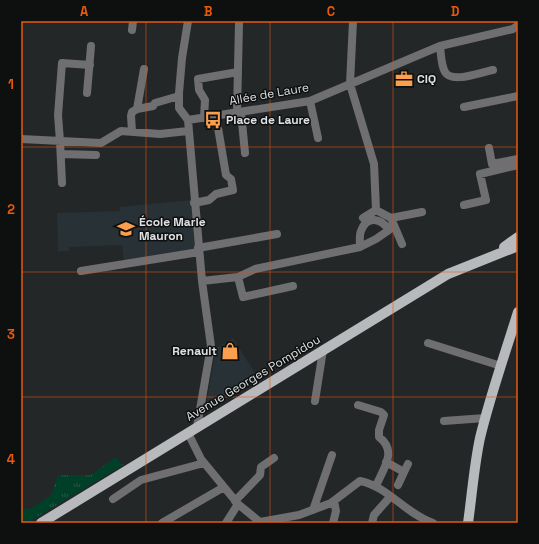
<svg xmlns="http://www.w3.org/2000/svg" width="539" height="544" font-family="'Space Grotesk',sans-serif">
  <defs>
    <pattern id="grass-tufts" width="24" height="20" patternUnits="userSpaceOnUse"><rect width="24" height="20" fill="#003f28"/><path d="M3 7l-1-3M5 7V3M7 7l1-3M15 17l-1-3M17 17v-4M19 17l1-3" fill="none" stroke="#255a47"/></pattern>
  </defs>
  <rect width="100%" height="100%" fill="#242728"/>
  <path fill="#283136" d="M192 200 196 249 124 261 122 245 69 247V251H58L57 213 120 211 119 207Z
    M233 338 258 378 205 411 216 348Z"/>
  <path fill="url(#grass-tufts)" d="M116 457 123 465 27 523H21V508L30 509 51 495 58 475H91Z"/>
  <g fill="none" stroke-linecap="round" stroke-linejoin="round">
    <path stroke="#6f6f71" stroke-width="8" d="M188 21 182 58 179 93V108L188 120
      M353 21 350 84 374 164 376 210 391 218 422 212
      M132 30 133 21
      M440 46C441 54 441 65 445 72 452 84 481 72 493 70
      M87 93 91 46
      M310 101 318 138
      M464 107 518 96
      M137 109 144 69
      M237 112 239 23
      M241 112 245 153
      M204 118 205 100 199 90 198 79 238 72
      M188 120 310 101 440 46 513 29 518 25
      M188 120 202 281 211 346 197 427
      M132 131 131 116 132 112 137 109 153 106 155 103 179 96
      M21 139 101 143 121 131 160 134 188 131
      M489 148 492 164 518 159
      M61 154 96 155
      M62 183 60 141 58 115 62 63 90 65
      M194 203 209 200 216 194 233 190 231 179 226 175 216 116
      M464 205 486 200 480 174 518 165
      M363 218 376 210
      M391 218 402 244
      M198 248 277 234
      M81 271 199 252
      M238 277 243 297 293 286
      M202 281 238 277 255 269 360 247C360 242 359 235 361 231 367 215 381 218 389 230L376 239 360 247
      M428 343 501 366
      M315 401 323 350
      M358 405 381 412 384 415 379 430V437C398 451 383 469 376 486
      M444 421 485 418
      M188 433 201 459 238 504 260 522 299 515 331 503 360 481C387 486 406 514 433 523
      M386 462 404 472 398 485
      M404 472 408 464
      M113 499 141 480 204 463
      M235 501 260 475 261 467 274 458
      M313 510 332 455
      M162 523 224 487
      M226 523 238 504
      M333 523 336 511 334 501
      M372 523 374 515 390 497"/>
    <path stroke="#b8b9bc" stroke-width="10" d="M504 247 518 237
      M41 523 448 274 518 246
      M468 523C472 495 474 466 480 438 490 396 505 354 518 312"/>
  </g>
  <path fill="none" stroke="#e8590c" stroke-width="1" stroke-opacity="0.55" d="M146 21V523M270 21V523M393 21V523M21 147H518M21 272H518M21 397H518"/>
  <defs>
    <g id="office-bare" transform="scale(1.38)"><path d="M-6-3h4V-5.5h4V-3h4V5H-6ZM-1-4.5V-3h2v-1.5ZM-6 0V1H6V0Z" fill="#fa9f4e" stroke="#0e1010" stroke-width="2.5" paint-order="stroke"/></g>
    <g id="bus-bare" transform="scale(1.38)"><path d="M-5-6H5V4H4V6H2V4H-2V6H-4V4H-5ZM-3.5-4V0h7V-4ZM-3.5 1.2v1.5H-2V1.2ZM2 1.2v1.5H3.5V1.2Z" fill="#fa9f4e" stroke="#0e1010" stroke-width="2.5" paint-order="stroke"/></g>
    <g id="school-bare" transform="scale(1.38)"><path d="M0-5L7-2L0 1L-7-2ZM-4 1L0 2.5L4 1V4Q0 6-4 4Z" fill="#fa9f4e" stroke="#0e1010" stroke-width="2.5" paint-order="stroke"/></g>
    <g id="shop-bare" transform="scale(1.38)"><path d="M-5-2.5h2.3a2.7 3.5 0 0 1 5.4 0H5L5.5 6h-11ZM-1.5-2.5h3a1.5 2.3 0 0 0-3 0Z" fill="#fa9f4e" stroke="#0e1010" stroke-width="2.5" paint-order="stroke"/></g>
  </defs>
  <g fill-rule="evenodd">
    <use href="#office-bare" x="404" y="79"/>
    <use href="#bus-bare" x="213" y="120"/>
    <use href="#school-bare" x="126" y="229"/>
    <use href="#shop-bare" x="230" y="351"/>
  </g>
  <g text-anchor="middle" stroke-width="3" stroke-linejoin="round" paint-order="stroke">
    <g font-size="12" font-weight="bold" fill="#dee0e1" stroke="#0e1010" text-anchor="start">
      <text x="417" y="83">CIQ</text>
      <text x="226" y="124">Place de Laure</text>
      <text x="139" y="226">École Marie<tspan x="139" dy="14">Mauron</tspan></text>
      <text x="217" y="355" text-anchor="end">Renault</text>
    </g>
    <g font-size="12" fill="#dee0e1" stroke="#0e1010">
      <text transform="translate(269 94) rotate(-10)" y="4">Allée de Laure</text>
      <text transform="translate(253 378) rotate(-31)" y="4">Avenue Georges Pompidou</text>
    </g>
  </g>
  <rect width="539" height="544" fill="none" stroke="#0e1010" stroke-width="44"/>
  <rect x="22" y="22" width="495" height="500" fill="none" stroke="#e8590c" stroke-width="1.5"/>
  <g font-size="13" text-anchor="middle" font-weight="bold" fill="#e8590c">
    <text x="84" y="16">A</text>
    <text x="208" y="16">B</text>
    <text x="331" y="16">C</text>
    <text x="455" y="16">D</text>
    <text x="11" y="89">1</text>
    <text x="11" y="214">2</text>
    <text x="11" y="339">3</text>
    <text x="11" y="464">4</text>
  </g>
</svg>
